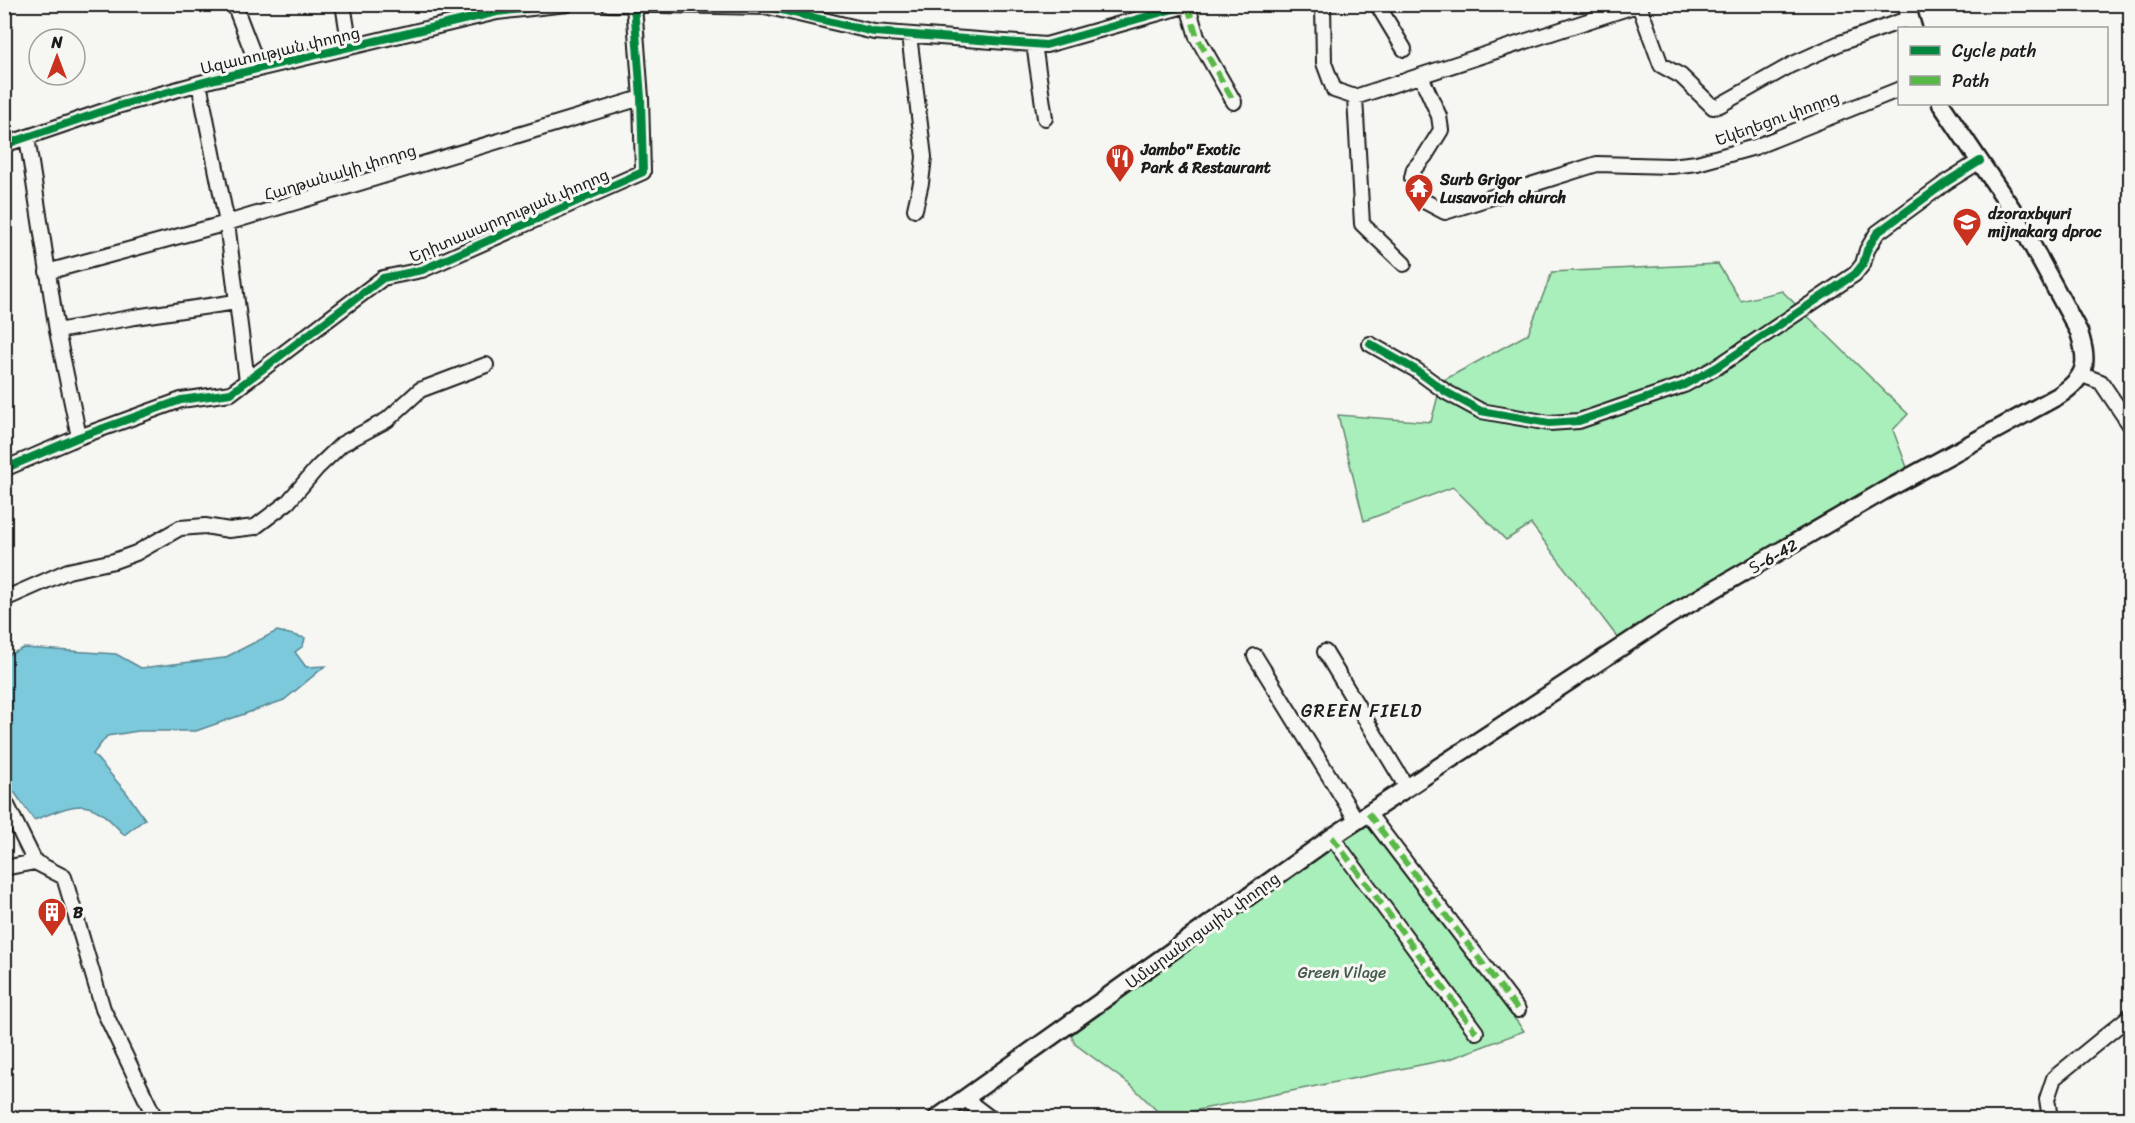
<svg xmlns="http://www.w3.org/2000/svg" width="2135" height="1123" font-family="Sriracha,'Noto Sans Armenian',sans-serif">
  <rect width="100%" height="100%" fill="#f6f6f2"/>
  <filter id="ink" filterUnits="userSpaceOnUse"><feTurbulence type="fractalNoise" baseFrequency=".0167" numOctaves="2"/><feDisplacementMap in="SourceGraphic" scale="12" xChannelSelector="R" yChannelSelector="G"/><feConvolveMatrix kernelMatrix="1 2 1 2 8 2 1 2 1" color-interpolation-filters="sRGB"/></filter>
  <g filter="url(#ink)">
    <path fill="#a9efbb" stroke="#62866c" stroke-width="1.5" d="M1718 264 1741 301 1782 291 1908 414 1893 430 1908 470 1618 638 1531 524 1506 540 1453 487 1364 521 1338 415 1431 422 1442 381 1528 334 1552 272Z
      M1366 824 1524 1031 1450 1059 1163 1117 1133 1087 1075 1044 1071 1035Z"/>
    <path fill="#7cc9db" stroke="#56848f" stroke-width="1.5" d="M277 631 305 638 303 646 295 652 306 667 325 666 284 700 196 731H138L107 736 93 754 126 792 145 819 124 835C89 795 79 803 34 820L5 779 4 657 6 656 24 648 116 654 141 668 224 658Z"/>
    <g fill="none" stroke-linecap="round" stroke-linejoin="round">
      <g stroke="#1c1c1c" stroke-width="18">
        <path id="minor" d="M234 4 259 69
          M343 4 350 47
          M608 4 769 7 874 32 1046 45 1191 4
          M1323 4 1324 63 1334 90 1355 97
          M1377 4 1404 49
          M1639 5 1661 65 1681 76 1713 107 1720 105 1791 65 1840 43 1910 18
          M1188 6 1197 37 1234 102
          M909 35 924 157 921 183 915 209
          M1034 44 1045 118
          M1421 76 1439 116 1441 130 1425 156 1414 169 1412 178 1422 200 1445 212 1597 164 1671 166 1697 163 1755 147 1900 89
          M199 83 227 223 247 381
          M1355 97 1640 4
          M1355 97 1362 224 1404 264
          M27 137 57 331 79 437
          M4 145 121 105 211 80 497 12 567 4
          M47 272 227 223 641 98
          M57 331 135 317 236 302
          M1370 344 1416 370 1446 392 1481 411 1549 423 1579 421 1684 385 1717 367 1855 274 1863 264 1867 250 1877 233 1948 181 1980 161
          M2082 375 2101 382 2130 425
          M4 469 79 437 181 400 231 393 383 278 422 270 643 172 641 98 634 5
          M4 597H9L68 571 114 561 136 553 180 528 205 526 229 530 255 527 288 502 317 468 342 444 387 420 420 390 486 365
          M1325 652 1407 788
          M1255 656 1357 821
          M4 799 35 862
          M1368 813 1518 1010
          M1332 837 1476 1032
          M4 868 35 862 64 877 103 1009 155 1118
          M965 1099 990 1118
          M2050 1118 2047 1099 2054 1078 2130 1016"/>
      </g>
      <g stroke="#1c1c1c" stroke-width="21">
        <path id="major" d="M1906 4 1913 28
          M937 1118 1332 837 1670 615 1882 492 2058 396C2087 377 2089 364 2079 332L2014 212 1941 104"/>
      </g>
      <use href="#minor" stroke="#f6f6f2" stroke-width="14"/>
      <use href="#major" stroke="#f6f6f2" stroke-width="16"/>
      <path stroke="#58b947" stroke-width="6" stroke-dasharray="12 6" stroke-linecap="butt" d="M1188 6 1197 37 1234 102
        M1368 813 1518 1010
        M1332 837 1476 1032"/>
      <g stroke="#f6f6f2" stroke-width="11">
        <path id="cycleway" d="M608 4 769 7 874 32 1046 45 1191 4
          M4 145 121 105 211 80 497 12 567 4
          M1370 344 1416 370 1446 392 1481 411 1549 423 1579 421 1684 385 1717 367 1855 274 1863 264 1867 250 1877 233 1948 181 1980 161
          M4 469 79 437 181 400 231 393 383 278 422 270 643 172 641 98 634 5"/>
      </g>
      <use href="#cycleway" stroke="#00873e" stroke-width="8"/>
    </g>
  </g>
  <defs>
    <g id="restaurant-pin" transform="scale(1.5)"><path d="M0 17L-7.5 6A9.5 9.5 0 1 1 7.5 6Z" fill="#c8321e" stroke="#f6f6f2"/><path d="M-5-6h1v4h1v-4h1v4h1v-4h1v5L-1.5 .5V6h-2V.5L-5-1ZM5-6V6H3V1.5H1.5Q1.5-4 5-6Z" fill="#fff"/></g>
    <g id="temple-pin" transform="scale(1.5)"><path d="M0 17L-7.5 6A9.5 9.5 0 1 1 7.5 6Z" fill="#c8321e" stroke="#f6f6f2"/><path d="M0-6L5-2H3V0L6.5 2.5H4V6H1.5V3h-3V6H-4V2.5H-6.5L-3 0V-2H-5Z" fill="#fff"/></g>
    <g id="school-pin" transform="scale(1.5)"><path d="M0 17L-7.5 6A9.5 9.5 0 1 1 7.5 6Z" fill="#c8321e" stroke="#f6f6f2"/><path d="M0-5L7-2L0 1L-7-2ZM-4 1L0 2.5L4 1V4Q0 6-4 4Z" fill="#fff"/></g>
    <g id="building-pin" transform="scale(1.5)"><path d="M0 17L-7.5 6A9.5 9.5 0 1 1 7.5 6Z" fill="#c8321e" stroke="#f6f6f2"/><path d="M-4-6H4V6H1V3H-1V6H-4ZM-2.5-4.3h1.7v1.8h-1.7ZM.8-4.3h1.7v1.8H.8ZM-2.5-1h1.7V.8h-1.7ZM.8-1h1.7V.8H.8Z" fill="#fff"/></g>
  </defs>
  <g fill-rule="evenodd">
    <use href="#restaurant-pin" x="1120" y="158"/>
    <use href="#temple-pin" x="1419" y="188"/>
    <use href="#school-pin" x="1967" y="222"/>
    <use href="#building-pin" x="52" y="912"/>
  </g>
  <g text-anchor="middle" stroke-width="6" stroke-linejoin="round" paint-order="stroke">
    <g font-size="16" fill="#1c1c1c" stroke="#f6f6f2">
      <text transform="translate(280 50) rotate(-13)" y="6">Ազատության փողոց</text>
      <text transform="translate(1777 118) rotate(-20)" y="6">Եկեղեցու փողոց</text>
      <text transform="translate(340 172) rotate(-17)" y="6">Հաղթանակի փողոց</text>
      <text transform="translate(509 215) rotate(-23)" y="6">Երիտասարդության փողոց</text>
      <text transform="translate(1773 556) rotate(-30)" y="6">Տ-6-42</text>
      <text transform="translate(1202 930) rotate(-36)" y="6">Ամարանոցային փողոց</text>
    </g>
    <g font-size="16" font-weight="bold" fill="#1c1c1c" stroke="#f6f6f2" text-anchor="start">
      <text x="1141" y="155">Jambo" Exotic<tspan x="1141" dy="18">Park &amp; Restaurant</tspan></text>
      <text x="1440" y="185">Surb Grigor<tspan x="1440" dy="18">Lusavorich church</tspan></text>
      <text x="1988" y="219">dzoraxbyuri<tspan x="1988" dy="18">mijnakarg dproc</tspan></text>
      <text x="73" y="918">B</text>
    </g>
    <g font-size="16" fill="#465b4c" stroke="#f6f6f2">
      <text x="1342" y="978">Green Vilage</text>
    </g>
    <g font-size="18" letter-spacing="1.5" fill="#1c1c1c" stroke="#f6f6f2">
      <text x="1362" y="717">GREEN FIELD</text>
    </g>
  </g>
  <rect width="2135" height="1123" fill="none" stroke="#f6f6f2" stroke-width="24"/>
  <rect x="12" y="12" width="2111" height="1099" fill="none" stroke="#1c1c1c" stroke-width="2" filter="url(#ink)"/>
  <rect x="1898" y="27" width="210" height="78" fill="#f6f6f2" stroke="#9f9f9c" stroke-width="1.5"/>
  <rect x="1910" y="46" width="30" height="9" fill="#00873e" stroke="#9f9f9c" stroke-width="1.5"/>
  <text x="1952" y="57" font-size="18" fill="#1c1c1c">Cycle path</text>
  <rect x="1910" y="76" width="30" height="9" fill="#58b947" stroke="#9f9f9c" stroke-width="1.5"/>
  <text x="1952" y="87" font-size="18" fill="#1c1c1c">Path</text>
  <g transform="translate(57 57)"><circle r="28" fill="#f6f6f2" stroke="#9f9f9c" stroke-width="1.5"/>
  <path d="M0-4.5L10 22L0 15L-10 22Z" fill="#c8321e"/>
  <text y="-9" font-size="16" font-weight="bold" text-anchor="middle" fill="#1c1c1c">N</text>
  </g>
</svg>
